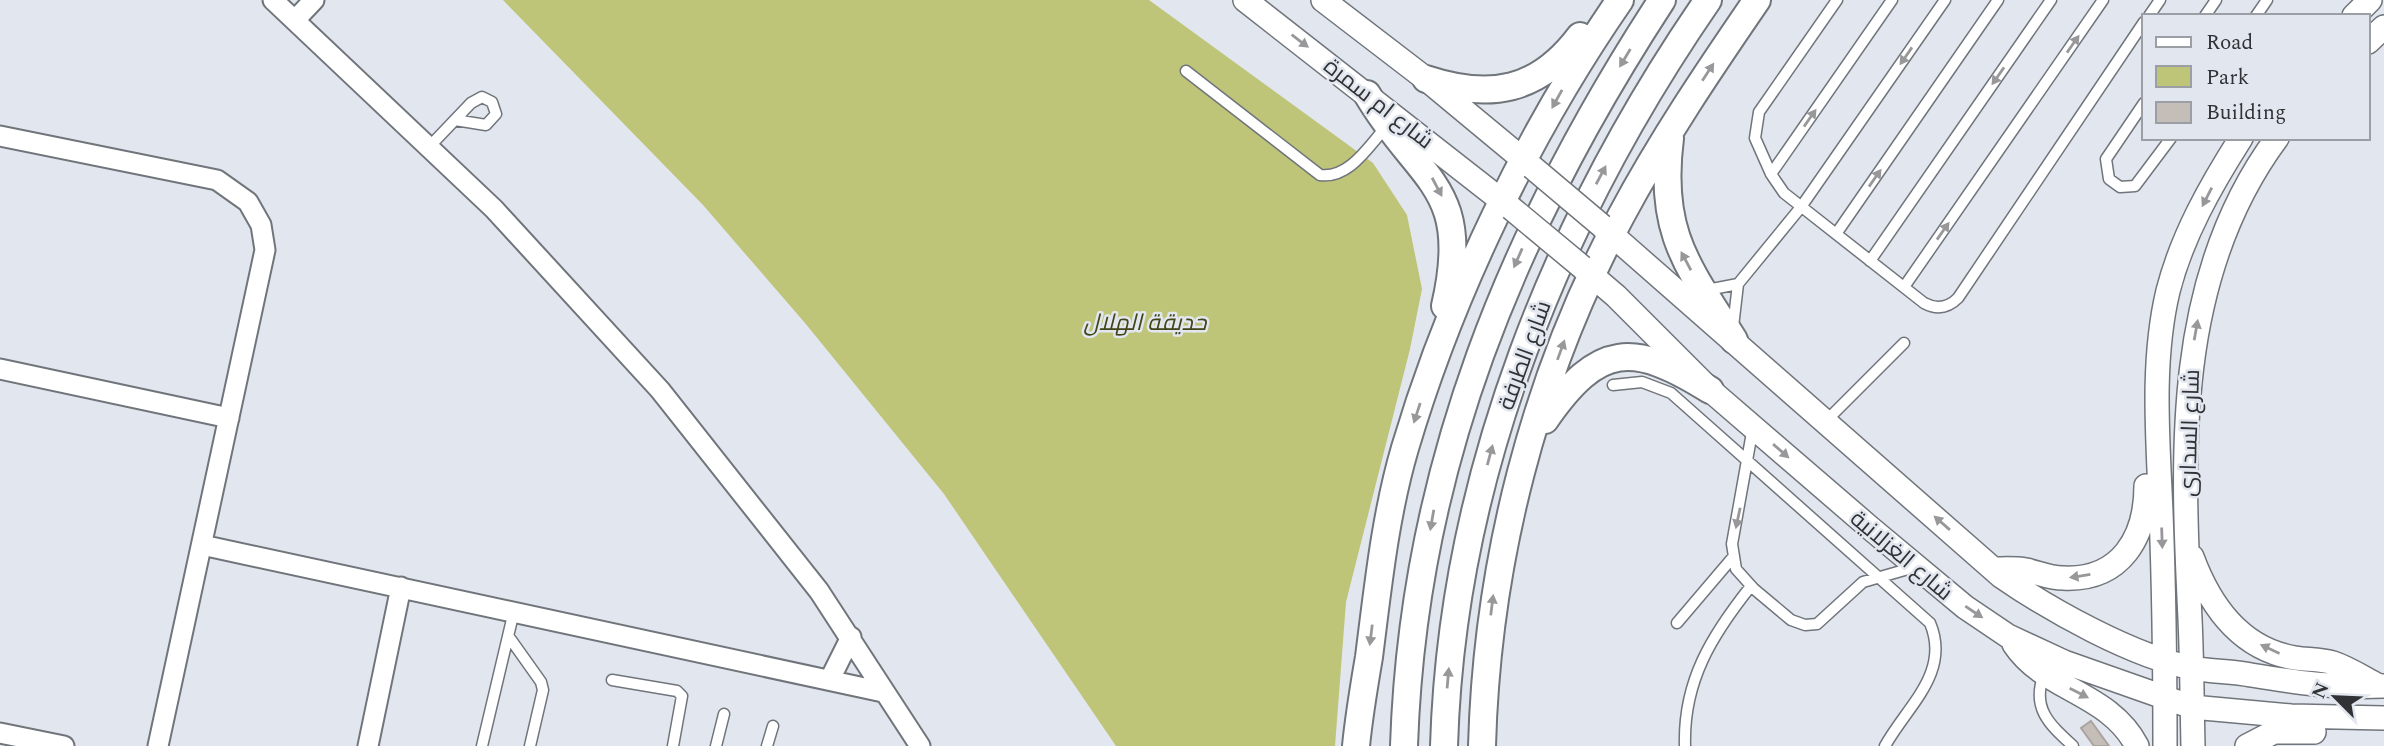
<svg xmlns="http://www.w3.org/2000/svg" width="2384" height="746" font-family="Spectral,Cairo,serif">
  <rect width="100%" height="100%" fill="#e2e7ef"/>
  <path fill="#bec478" d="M503 0H1149L1373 163 1407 215 1422 289 1410 349 1346 602 1335 746H1116L944 494 805 323 703 205Z"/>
  <path fill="#c5bdb8" stroke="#aba39e" stroke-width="2" d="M2091 721 2109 746H2094L2081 728Z"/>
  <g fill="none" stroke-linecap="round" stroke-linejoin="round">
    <g stroke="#70757b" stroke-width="13">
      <path id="service" d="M1837 0 1759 112 1755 138 1771 174 1784 193 1924 303C1937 310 1948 308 1958 298L2144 22
        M2149 16 2160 0
        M2205 16 2216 0
        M2256 16 2267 0
        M1186 71 1320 175C1350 179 1369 145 1387 126
        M2144 103 2106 159 2109 179 2120 187 2135 186 2171 138
        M430 146 471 103 482 97 492 102 496 114 486 125 455 120
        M1771 174 1892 0
        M1836 234 1998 0
        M1870 261 2051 0
        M1904 287 2103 0
        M1707 290 1738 284
        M1733 327 1738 284 1801 207 1945 0
        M1613 385 1642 382 1671 393 1930 623C1951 673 1907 706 1885 746
        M1826 421 1904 343
        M1753 427 1732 544 1736 569 1754 589 1791 620 1805 625 1817 624 1863 582 1915 567
        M1677 623 1734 556
        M509 637 541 682 543 690 530 746
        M2044 674C2031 708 2049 724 2073 746
        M612 680 677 691 682 696 673 746
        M482 746 514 611
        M716 746 724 714
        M767 746 773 726
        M1685 746C1683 681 1712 635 1751 586"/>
    </g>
    <g stroke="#70757b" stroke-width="23">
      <path id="minor" d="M273 0 494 209 660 390 819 591 920 746
        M295 20 314 0
        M0 136 217 180 248 202 261 225 265 250 158 746
        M0 369 229 418
        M202 545 883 692
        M830 679 851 637
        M0 733 64 746
        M368 746 401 587"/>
    </g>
    <g stroke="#70757b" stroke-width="26">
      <path id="tertiary" d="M1245 0 1511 208
        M1323 0 1426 79 1532 167
        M2354 16 2370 0
        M2368 42 2384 27
        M1602 226 2001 576C2050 610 2134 657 2193 668 2212 672 2232 671 2251 675 2300 683 2334 688 2384 686
        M1582 267 1616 296 1710 390 1869 527 1965 607 2008 636 2064 662 2192 707 2291 716 2384 718
        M2192 557C2210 606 2240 649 2295 658 2308 660 2321 659 2333 663 2348 668 2362 677 2377 685
        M1993 569C2003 569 2015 568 2026 570 2039 573 2049 578 2063 578 2121 581 2146 537 2146 486
        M2014 644C2045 691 2109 692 2137 746
        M2165 746C2165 668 2164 590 2161 513 2158 440 2151 362 2168 291 2182 236 2211 185 2241 138
        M2193 746C2192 703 2192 661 2190 619 2182 454 2173 278 2277 138
        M2247 746 2274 732H2314"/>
    </g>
    <g stroke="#70757b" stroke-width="30">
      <path id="secondary" d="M1426 79C1490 100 1538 92 1580 36
        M1367 94C1419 183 1473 185 1445 306
        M1670 138C1658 232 1687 265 1734 340
        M1545 420C1599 342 1633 342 1710 390
        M1356 746C1359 716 1364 686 1369 657 1378 587 1385 516 1405 448 1451 293 1528 133 1620 0
        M1404 746C1413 469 1512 230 1662 0
        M1444 746C1452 477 1557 219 1708 0
        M1482 746C1487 563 1534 378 1621 216 1661 141 1709 70 1757 0"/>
    </g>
    <use href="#service" stroke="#fff" stroke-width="10"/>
    <use href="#minor" stroke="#fff" stroke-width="19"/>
    <use href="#tertiary" stroke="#fff" stroke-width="23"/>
    <use href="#secondary" stroke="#fff" stroke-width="26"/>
    <g stroke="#70757b" stroke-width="26" stroke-linecap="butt">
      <path id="tertiary-bridge" d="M1532 167 1602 226
        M1511 208 1582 267"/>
    </g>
    <use href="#tertiary-bridge" stroke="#fff" stroke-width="23"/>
  </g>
  <defs><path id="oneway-solid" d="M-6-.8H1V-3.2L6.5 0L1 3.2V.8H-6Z" transform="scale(1.75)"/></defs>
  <g fill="#98989a">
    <use href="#oneway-solid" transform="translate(1300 41) rotate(37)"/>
    <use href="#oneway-solid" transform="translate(2073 44) rotate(-55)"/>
    <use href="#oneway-solid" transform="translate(1906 56) rotate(125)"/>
    <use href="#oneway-solid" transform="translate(1625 58) rotate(121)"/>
    <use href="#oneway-solid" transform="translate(1708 72) rotate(-57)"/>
    <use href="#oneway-solid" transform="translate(1998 76) rotate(125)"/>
    <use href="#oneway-solid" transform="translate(1557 99) rotate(119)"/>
    <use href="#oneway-solid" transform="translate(1810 118) rotate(-55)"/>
    <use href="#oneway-solid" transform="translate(1601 175) rotate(-62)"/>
    <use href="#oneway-solid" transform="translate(1875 178) rotate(-55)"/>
    <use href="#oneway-solid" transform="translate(1437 187) rotate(62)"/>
    <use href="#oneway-solid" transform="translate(2207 197) rotate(117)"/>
    <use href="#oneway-solid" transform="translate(1943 231) rotate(-55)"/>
    <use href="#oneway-solid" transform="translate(1518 258) rotate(114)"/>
    <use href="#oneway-solid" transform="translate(1686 261) rotate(-118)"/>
    <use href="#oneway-solid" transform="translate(2196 330) rotate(-80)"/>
    <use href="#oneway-solid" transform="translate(1561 350) rotate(-70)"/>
    <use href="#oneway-solid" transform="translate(1417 413) rotate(108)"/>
    <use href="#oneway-solid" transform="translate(1781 451) rotate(41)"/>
    <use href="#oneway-solid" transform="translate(1490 455) rotate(-75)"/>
    <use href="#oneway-solid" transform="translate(1738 518) rotate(102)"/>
    <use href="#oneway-solid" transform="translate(1432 520) rotate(100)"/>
    <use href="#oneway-solid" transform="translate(1942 523) rotate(-139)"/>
    <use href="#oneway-solid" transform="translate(2162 538) rotate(88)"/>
    <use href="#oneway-solid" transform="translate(2080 576) rotate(171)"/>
    <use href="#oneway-solid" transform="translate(1492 605) rotate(-83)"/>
    <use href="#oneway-solid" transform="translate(1974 612) rotate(34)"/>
    <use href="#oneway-solid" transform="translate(1371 635) rotate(97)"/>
    <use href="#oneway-solid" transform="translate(2270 649) rotate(-155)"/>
    <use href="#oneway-solid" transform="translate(1448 678) rotate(-85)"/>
    <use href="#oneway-solid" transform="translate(2079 693) rotate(27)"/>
  </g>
  <g text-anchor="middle" stroke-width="5" stroke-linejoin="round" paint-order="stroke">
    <g font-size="23" fill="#303235" stroke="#e2e7ef">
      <text transform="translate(1379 103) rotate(38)" y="8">شارع ام سمرة</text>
      <text transform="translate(1524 355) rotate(-70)" y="8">شارع الطرفة</text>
      <text transform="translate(2189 433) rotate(-88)" y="8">شارع السدارى</text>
      <text transform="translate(1902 555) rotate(40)" y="8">شارع الغزلانية</text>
    </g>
    <g font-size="23" font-style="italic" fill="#424419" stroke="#e2e7ef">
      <text x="1145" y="330">حديقة الهلال</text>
    </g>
  </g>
  <rect x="2142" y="14" width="228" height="126" fill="#e2e7ef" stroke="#9b9fa5" stroke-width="2"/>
  <rect x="2156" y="37" width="35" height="10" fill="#ffffff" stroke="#9b9fa5" stroke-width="2"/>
  <text x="2206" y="49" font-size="21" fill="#303235">Road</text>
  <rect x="2156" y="66" width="35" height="21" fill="#bec478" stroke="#9b9fa5" stroke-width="2"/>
  <text x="2206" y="84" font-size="21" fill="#303235">Park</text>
  <rect x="2156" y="102" width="35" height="21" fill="#c5bdb8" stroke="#9b9fa5" stroke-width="2"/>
  <text x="2206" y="119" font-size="21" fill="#303235">Building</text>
  <g transform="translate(2335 697) rotate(294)" stroke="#e2e7ef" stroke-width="5" paint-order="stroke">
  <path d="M0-5L12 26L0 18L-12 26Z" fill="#303235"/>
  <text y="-10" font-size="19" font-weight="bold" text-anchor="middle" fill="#303235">N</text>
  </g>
</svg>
